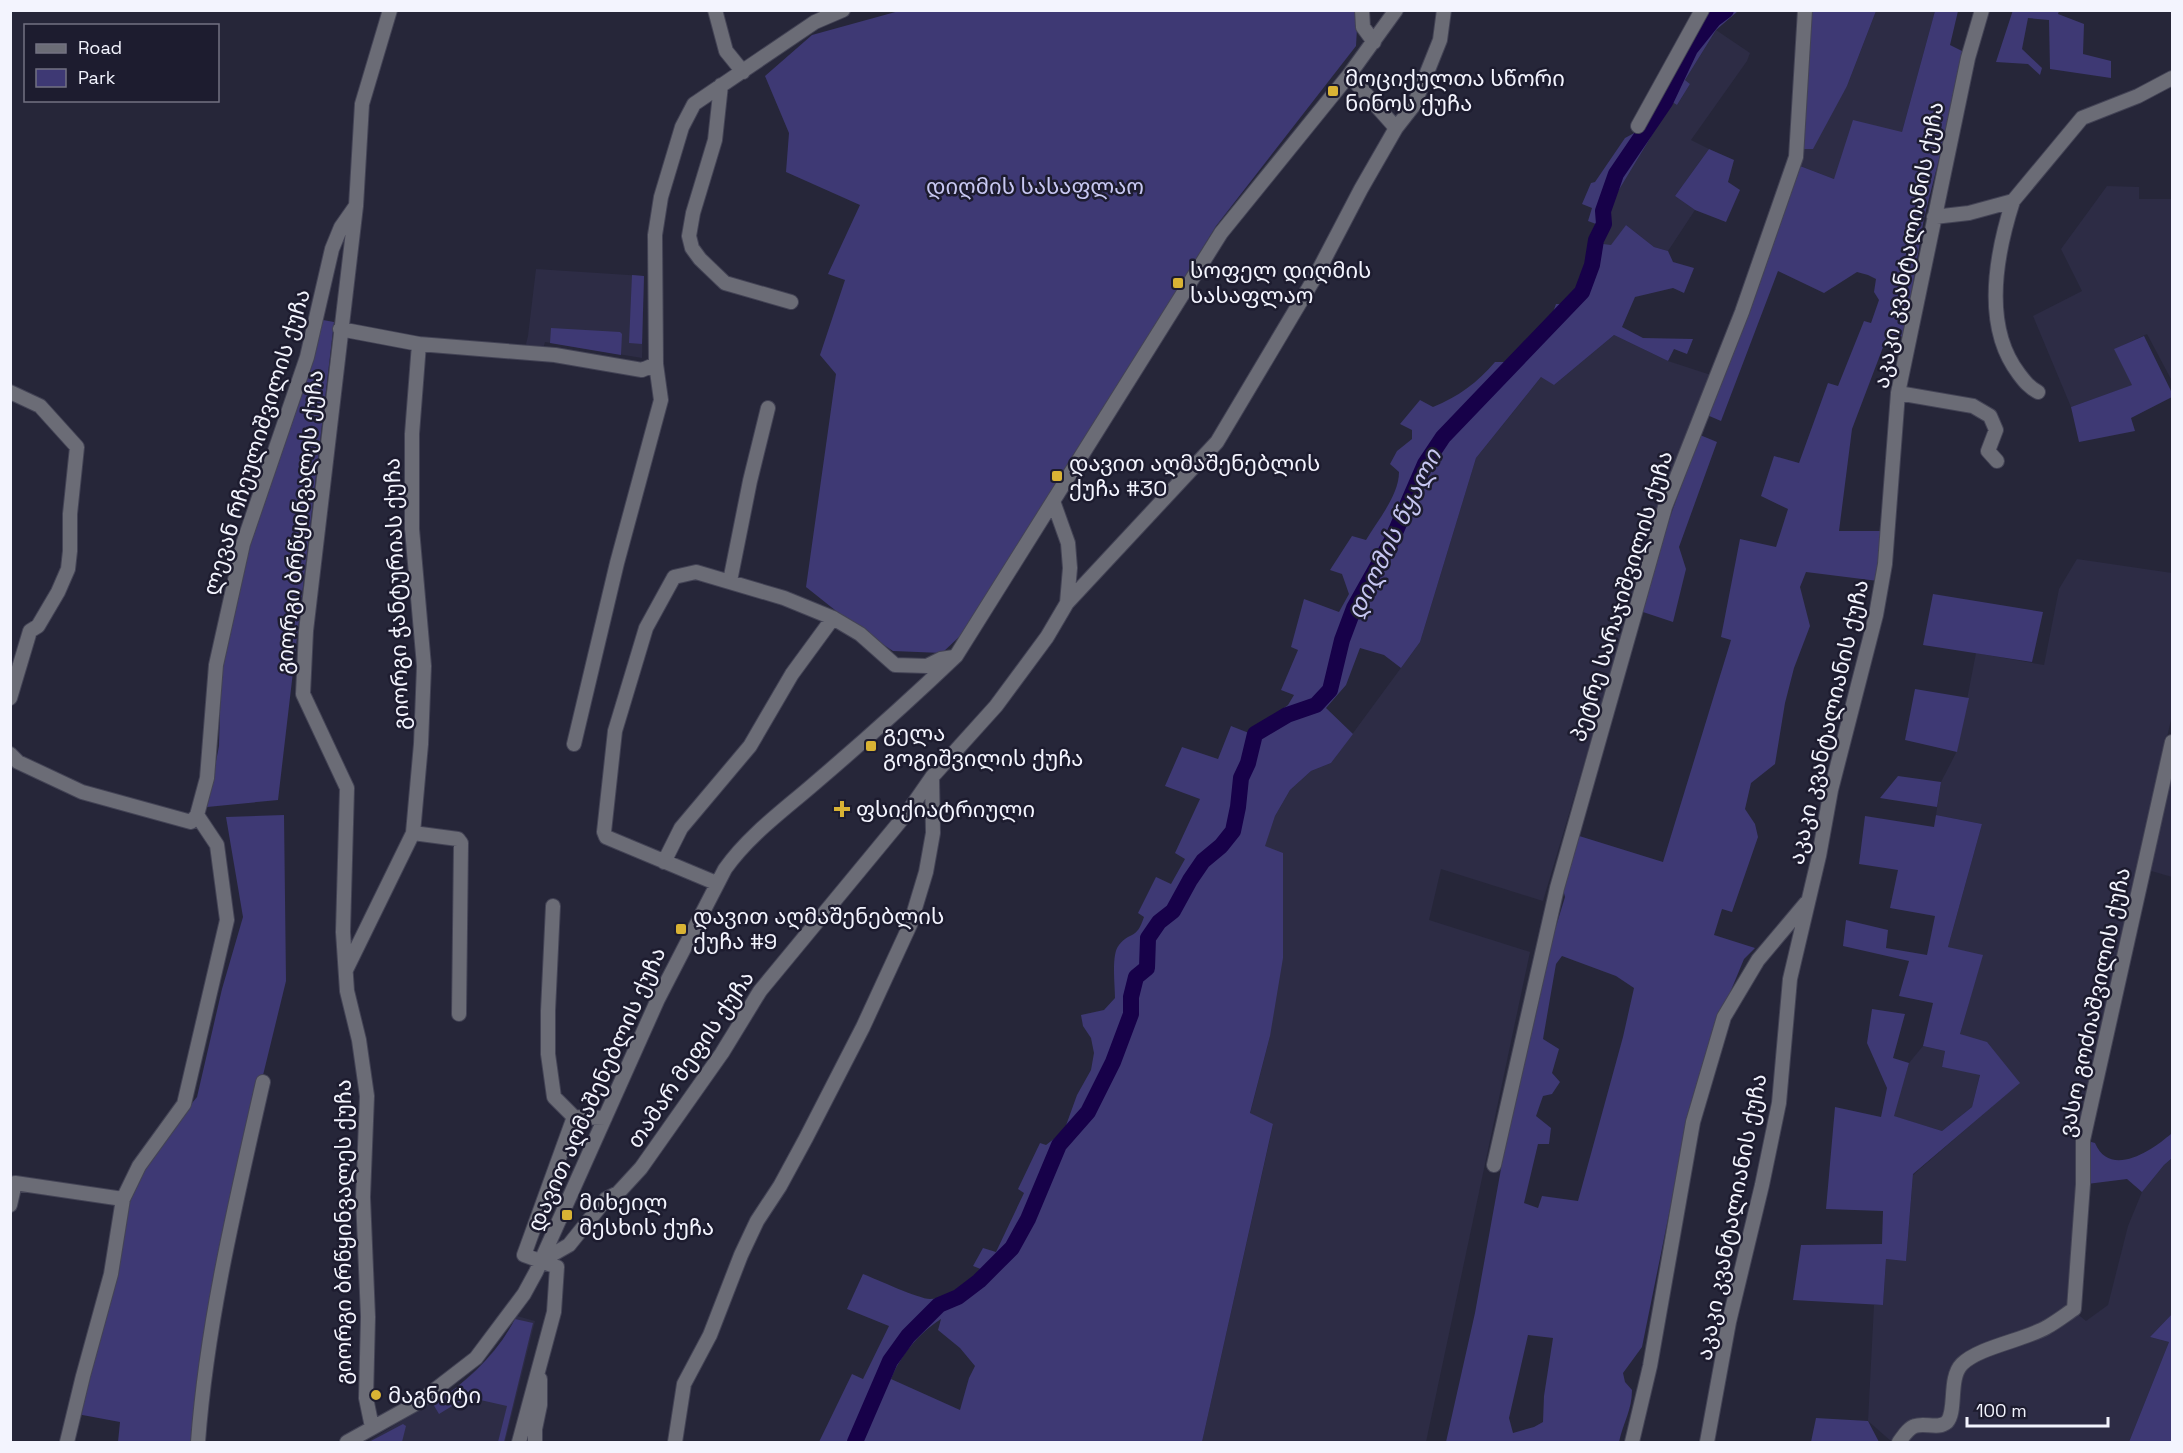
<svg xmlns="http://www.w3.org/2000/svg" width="2183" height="1453" font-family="'Space Grotesk','Noto Sans Georgian',sans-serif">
  <rect width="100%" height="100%" fill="#262639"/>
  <path fill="#2d2c45" d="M1876 11H1935L1902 132 1834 179 1800 166 1802 149 1847 86Z
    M1716 30 1750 53 1747 61 1691 140 1709 149 1675 196 1695 210 1668 251 1654 247 1626 225 1611 246 1603 245 1611 203 1672 102 1677 105 1690 84 1685 80Z
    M2107 186 2139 187V199H2172V381L2147 334 2115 349 2133 385 2071 407 2033 316 2082 291 2061 249Z
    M536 269 644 276 642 358 545 342 543 349 528 348 526 344 528 336Z
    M1614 335 1668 361 1711 375 1659 512 1543 901 1441 869 1429 920 1530 952 1426 1442H1202L1273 1125 1250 1114 1270 1036 1264 847 1275 816 1290 790 1311 771 1331 763 1420 642 1476 458 1542 376 1554 385Z
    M2077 559 2172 573V715L2098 1046 2078 1145 2069 1307 2086 1321 2108 1305 2128 1226 2142 1192 2164 1165 2172 1158V1314L2150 1337 2169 1342 2129 1442H1892L1868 1421 1874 1305H1883L1886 1259 1906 1260 1913 1175 2019 1083 1960 1034 1982 956 1948 947 1982 824 1936 815 1941 782 1957 751 1976 653 2044 665 2059 589Z
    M2172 762V877L2148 870Z
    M1923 1046 1945 1051 1942 1067 1980 1074 1972 1107 1942 1131 1893 1116 1909 1063Z
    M517 1316 535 1321 505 1442H367L456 1388 482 1364 503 1340Z"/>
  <path fill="#3e3974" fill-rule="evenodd" d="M2013 10 2059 11 2058 14 2084 24 2083 54 2111 61V78L2050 69 2049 20 2028 18 2022 49 2042 68 2040 75 2028 64 1996 62Z
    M899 11H1358L1356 46 1216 226 1023 542 960 636 942 653 893 651 855 626 806 587 836 374 820 355 845 280 828 274 860 205 786 172 789 133 765 76 812 35Z
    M1719 11H1738L1716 30 1685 80 1690 84 1677 105 1672 102 1611 203 1603 244 1611 245 1626 225 1654 247 1668 251 1673 262 1694 268 1684 293 1673 288 1635 297 1622 327 1643 338 1693 339 1687 354 1674 349 1668 361 1614 335 1554 385 1541 377 1476 458 1420 642 1401 668 1384 655 1360 648 1346 685 1326 708 1353 734 1331 763 1311 771 1290 790 1275 816 1265 846 1283 853V958L1270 1036 1250 1113 1273 1124 1202 1442H819L852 1374 863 1379 889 1326 847 1309 863 1274C876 1279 919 1299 930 1299 951 1299 968 1283 983 1270L973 1266 983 1248 996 1252 1024 1193 1018 1189 1040 1143 1046 1145 1064 1131 1077 1095 1091 1070 1094 1053 1091 1038 1083 1026 1081 1015 1104 1010 1115 998C1115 985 1111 954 1119 945 1131 930 1136 941 1144 917L1138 913 1156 877 1171 884 1185 859 1175 853 1200 799 1165 786 1182 747 1218 759 1231 726 1249 733 1288 705 1294 695 1281 690 1298 650 1291 647 1304 599 1339 612 1349 594 1342 574 1330 570 1352 536 1366 540C1378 520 1399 495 1399 472L1390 464 1397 451 1412 439V430L1400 424 1420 400 1433 407C1458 397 1478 382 1495 362H1505L1552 315 1556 304H1566C1593 274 1584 258 1596 224L1588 221 1592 208 1582 204 1591 183 1595 182 1625 138 1638 131 1700 21 1704 23ZM941 1319 938 1330 960 1348 975 1366 969 1378 960 1410 891 1379C900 1356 919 1333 941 1319Z
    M1810 11H1876L1847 86 1813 149H1802Z
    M1935 11H1958L1950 45 1966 53 1924 218 1904 337 1888 334 1852 429 1839 531H1883L1878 581 1806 572 1800 587 1810 626 1794 668 1785 703 1775 764 1751 783 1745 809 1755 824 1758 837 1732 912 1722 909 1714 935 1755 948 1744 959 1722 1012 1689 1115 1642 1347 1623 1373 1625 1382 1632 1390C1632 1410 1623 1423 1619 1442H1446L1475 1313 1510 1119 1547 956 1565 897 1563 889 1576 835 1663 862 1731 640 1721 637 1740 539 1776 547 1788 509 1761 496 1774 456 1799 463 1828 383 1838 386 1864 321 1871 323 1879 300 1874 292 1876 279 1868 275 1857 272 1824 293 1778 271 1721 421 1707 415 1800 166 1834 179 1853 120 1902 132ZM1562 956 1616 976 1634 988 1623 1037 1578 1201 1542 1196 1538 1208 1524 1203 1538 1144H1549L1551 1128 1536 1116 1543 1096 1552 1094 1560 1082 1552 1073 1559 1049 1543 1039 1556 964ZM1528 1335 1553 1338 1544 1396 1543 1422 1534 1427 1513 1433 1509 1418Z
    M1709 149 1734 160 1728 182 1740 190 1726 222 1695 210 1675 196Z
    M632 275 644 276 642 344 629 343Z
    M323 320 334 322 278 800 207 807 219 746 221 677 237 586 256 510 312 359Z
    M551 328 620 332 622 334 621 355 550 343Z
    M2144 336 2172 393V397L2131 418 2135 431 2079 442 2071 407 2132 385 2114 349Z
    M1700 435 1717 442 1679 547 1686 569 1673 622 1643 612 1651 569Z
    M1933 594 2043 612 2032 662 1923 645Z
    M1915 689 1969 698 1957 752 1905 740Z
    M1898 776 1941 782 1937 807 1880 798Z
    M284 815 286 981 234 1194 194 1442H118L120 1422 77 1414 123 1213 148 1157 197 1097 222 989 243 917 226 817Z
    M1936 815 1982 824 1948 947 1983 955 1960 1034 1987 1042 2020 1083 1913 1174 1906 1261 1886 1259 1883 1305 1793 1300 1801 1245 1882 1244 1883 1211 1826 1209 1835 1107 1881 1117 1887 1088 1867 1043 1872 1009 1905 1014 1893 1058 1909 1063 1894 1116 1942 1131 1972 1107 1980 1075 1942 1067 1945 1051 1923 1046 1933 1003 1899 996 1909 961 1843 946 1846 920 1888 930 1886 948 1927 955 1935 916 1890 908 1898 870 1859 864 1865 816 1934 827Z
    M2172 1133V1158L2164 1165 2142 1192 2127 1179 2087 1184 2088 1141 2095 1143C2110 1179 2153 1150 2172 1133Z
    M2172 1314V1442H2129L2169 1342 2150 1337Z
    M515 1319 533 1323 504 1442H498L507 1406 467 1397 439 1414 433 1404C468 1381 496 1355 515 1319Z
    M1816 1418 1868 1421 1879 1442H1811Z
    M403 1424 406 1426 402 1442H404H369Z"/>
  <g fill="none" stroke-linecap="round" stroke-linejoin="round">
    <path stroke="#170149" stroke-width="16" d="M855 1442 890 1361 908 1336 939 1305 958 1297 979 1281 1012 1248 1028 1219 1059 1145 1088 1112 1113 1062 1131 1014V997L1136 977 1147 968 1148 938 1159 922 1173 911 1190 880 1203 861 1221 846 1233 831 1238 807 1241 778 1248 763 1255 734 1287 715 1316 705 1330 690 1342 640 1354 608 1391 542 1425 464 1443 437 1582 292 1592 265 1596 240 1604 224 1603 211 1616 174 1665 102 1690 49 1714 19 1726 10"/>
    <g stroke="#434355" stroke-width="16">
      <path id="minor" d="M715 10 726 51 743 72
        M1362 10 1363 27 1374 42
        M1349 75 1396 128
        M721 85 715 140 693 213 689 236 692 248 700 259 725 283 791 302
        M1638 126 1702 10
        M2013 201C1996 254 1982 326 2019 374 2025 382 2029 387 2038 392
        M1934 217 1969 213 2013 201 2082 118 2138 96 2172 78
        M340 329 419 344 555 355 642 370 656 364
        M10 392 40 406 77 447 70 514V551L68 569 58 592 38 626 30 631 10 698
        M1898 393 1973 406 1990 416 1996 430 1988 451 1997 461
        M1053 501 1068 543 1070 568 1067 603
        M730 581 750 481 768 408
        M574 744 617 563 661 400 656 364 655 235 661 197 682 127 694 104 815 22 843 10
        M10 754 18 762 82 792 191 822 197 815 207 778 216 665 243 544 307 357 332 249 341 227 355 207
        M413 833 458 839 461 843 459 1014
        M664 862 681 828 750 746 792 674 833 618
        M716 883 606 837 604 832 615 731 646 628 674 577 696 572 784 598 833 618 860 634 895 665 927 666 941 659 954 657
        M553 906 548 1011V1054L554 1097 574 1117 605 1118
        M346 970 413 833 421 744 424 666 412 529V434L419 344
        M1494 1165 1557 888 1665 507 1742 312 1796 157 1805 10
        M10 1205 15 1183 123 1199
        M541 1261 569 1245 606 1199 618 1193 641 1168 722 1053 760 991 907 813 932 777 996 706 1047 637 1067 603 1217 442 1314 279 1361 189 1396 128 1414 105 1440 40 1444 10
        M372 1427 366 1398 368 1317 363 1197 367 1096 359 1040 347 991 343 932 347 788 303 694 306 631 356 206 362 104 390 10
        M67 1442 83 1376 111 1274 123 1199 139 1166 184 1104 227 920 217 845 197 815
        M198 1442C207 1321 236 1201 263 1082
        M347 1442 419 1402 476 1358 524 1294 536 1272 658 999 725 869C749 835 784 810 815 783 863 742 910 700 956 656L1221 233 1349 75 1396 10
        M519 1442 554 1312 557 1267 524 1255 574 1117
        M535 1442V1429L540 1405V1379
        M675 1442 684 1384 710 1335 741 1255 757 1221 780 1186 806 1138 863 1027 910 925 926 872 933 833 932 777
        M1632 1442 1650 1366 1693 1122 1724 1017 1758 960 1806 903
        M1707 1442 1729 1322 1762 1185 1779 1103 1790 979 1819 856 1831 790 1876 615 1885 564 1898 393 1968 58 1982 10
        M1899 1442C1903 1437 1908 1428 1915 1426 1925 1422 1938 1430 1947 1422 1957 1411 1948 1378 1962 1364 1979 1347 2025 1340 2047 1327 2056 1322 2065 1315 2074 1309L2083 1184V1140L2172 742"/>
    </g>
    <use href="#minor" stroke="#6b6c76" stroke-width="14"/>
  </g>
  <g fill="#d9b334" stroke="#1d1c2f" stroke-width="2">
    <rect x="1327" y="85" width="12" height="12" rx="3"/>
    <rect x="1172" y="277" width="12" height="12" rx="3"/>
    <rect x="1051" y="470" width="12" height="12" rx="3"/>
    <rect x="865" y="740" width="12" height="12" rx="3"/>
    <path d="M839 800h6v6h6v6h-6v6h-6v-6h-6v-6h6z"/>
    <rect x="675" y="923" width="12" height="12" rx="3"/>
    <rect x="561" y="1209" width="12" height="12" rx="3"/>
    <circle cx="376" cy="1395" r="6"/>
  </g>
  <g text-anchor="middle" stroke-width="5" stroke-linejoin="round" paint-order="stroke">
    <g font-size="22" fill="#f3f4fe" stroke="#1d1c2f" text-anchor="start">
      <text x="1345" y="86">მოციქულთა სწორი<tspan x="1345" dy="25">ნინოს ქუჩა</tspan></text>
      <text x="1190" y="278">სოფელ დიღმის<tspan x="1190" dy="25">სასაფლაო</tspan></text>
      <text x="1069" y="471">დავით აღმაშენებლის<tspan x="1069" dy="25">ქუჩა #30</tspan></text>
      <text x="883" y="741">გელა<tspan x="883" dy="25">გოგიშვილის ქუჩა</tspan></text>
      <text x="856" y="817">ფსიქიატრიული</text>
      <text x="693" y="924">დავით აღმაშენებლის<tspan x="693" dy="25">ქუჩა #9</tspan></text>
      <text x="579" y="1210">მიხეილ<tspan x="579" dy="25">მესხის ქუჩა</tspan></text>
      <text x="388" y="1403">მაგნიტი</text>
    </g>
    <g font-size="22" fill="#c8c8f2" stroke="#1d1c2f">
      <text x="1035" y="194">დიღმის სასაფლაო</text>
    </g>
    <g font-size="22" fill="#f3f4fe" stroke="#1d1c2f">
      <text transform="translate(1908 245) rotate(-79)" y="8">აკაკი კვანტალიანის ქუჩა</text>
      <text transform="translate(256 442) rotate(-73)" y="8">ლევან რჩეულიშვილის ქუჩა</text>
      <text transform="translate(299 522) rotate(-84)" y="8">გიორგი ბრწყინვალეს ქუჩა</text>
      <text transform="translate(396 594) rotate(-92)" y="8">გიორგი ჭანტურიას ქუჩა</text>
      <text transform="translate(1621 596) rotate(-73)" y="8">პეტრე სარაჯიშვილის ქუჩა</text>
      <text transform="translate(1828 722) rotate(-77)" y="8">აკაკი კვანტალიანის ქუჩა</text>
      <text transform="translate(2094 1002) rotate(-78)" y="8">ვასო გოძიაშვილის ქუჩა</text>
      <text transform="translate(690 1059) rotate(-56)" y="8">თამარ მეფის ქუჩა</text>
      <text transform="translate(596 1089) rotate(-66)" y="8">დავით აღმაშენებლის ქუჩა</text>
      <text transform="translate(1731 1217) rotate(-79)" y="8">აკაკი კვანტალიანის ქუჩა</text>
      <text transform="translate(343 1232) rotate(-90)" y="8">გიორგი ბრწყინვალეს ქუჩა</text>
    </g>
    <g font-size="24" font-style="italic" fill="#c6c6f1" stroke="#1d1c2f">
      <text transform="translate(1394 534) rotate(-64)" y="8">დიღმის წყალი</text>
    </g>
  </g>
  <rect width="2183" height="1453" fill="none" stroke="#f3f4fe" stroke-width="24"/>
  <rect x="24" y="24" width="195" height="78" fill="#1d1c2f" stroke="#737282" stroke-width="1.5"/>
  <rect x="36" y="44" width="30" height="9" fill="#6b6c76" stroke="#737282" stroke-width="1.5"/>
  <text x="78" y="54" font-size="18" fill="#f3f4fe">Road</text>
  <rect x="36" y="69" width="30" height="18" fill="#3e3974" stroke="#737282" stroke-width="1.5"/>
  <text x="78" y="84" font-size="18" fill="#f3f4fe">Park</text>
  <path d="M1967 1417v9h141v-9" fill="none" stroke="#f3f4fe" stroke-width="3"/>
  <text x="1976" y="1417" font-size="18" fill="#f3f4fe" stroke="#1d1c2f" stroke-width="4.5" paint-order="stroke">100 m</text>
</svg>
